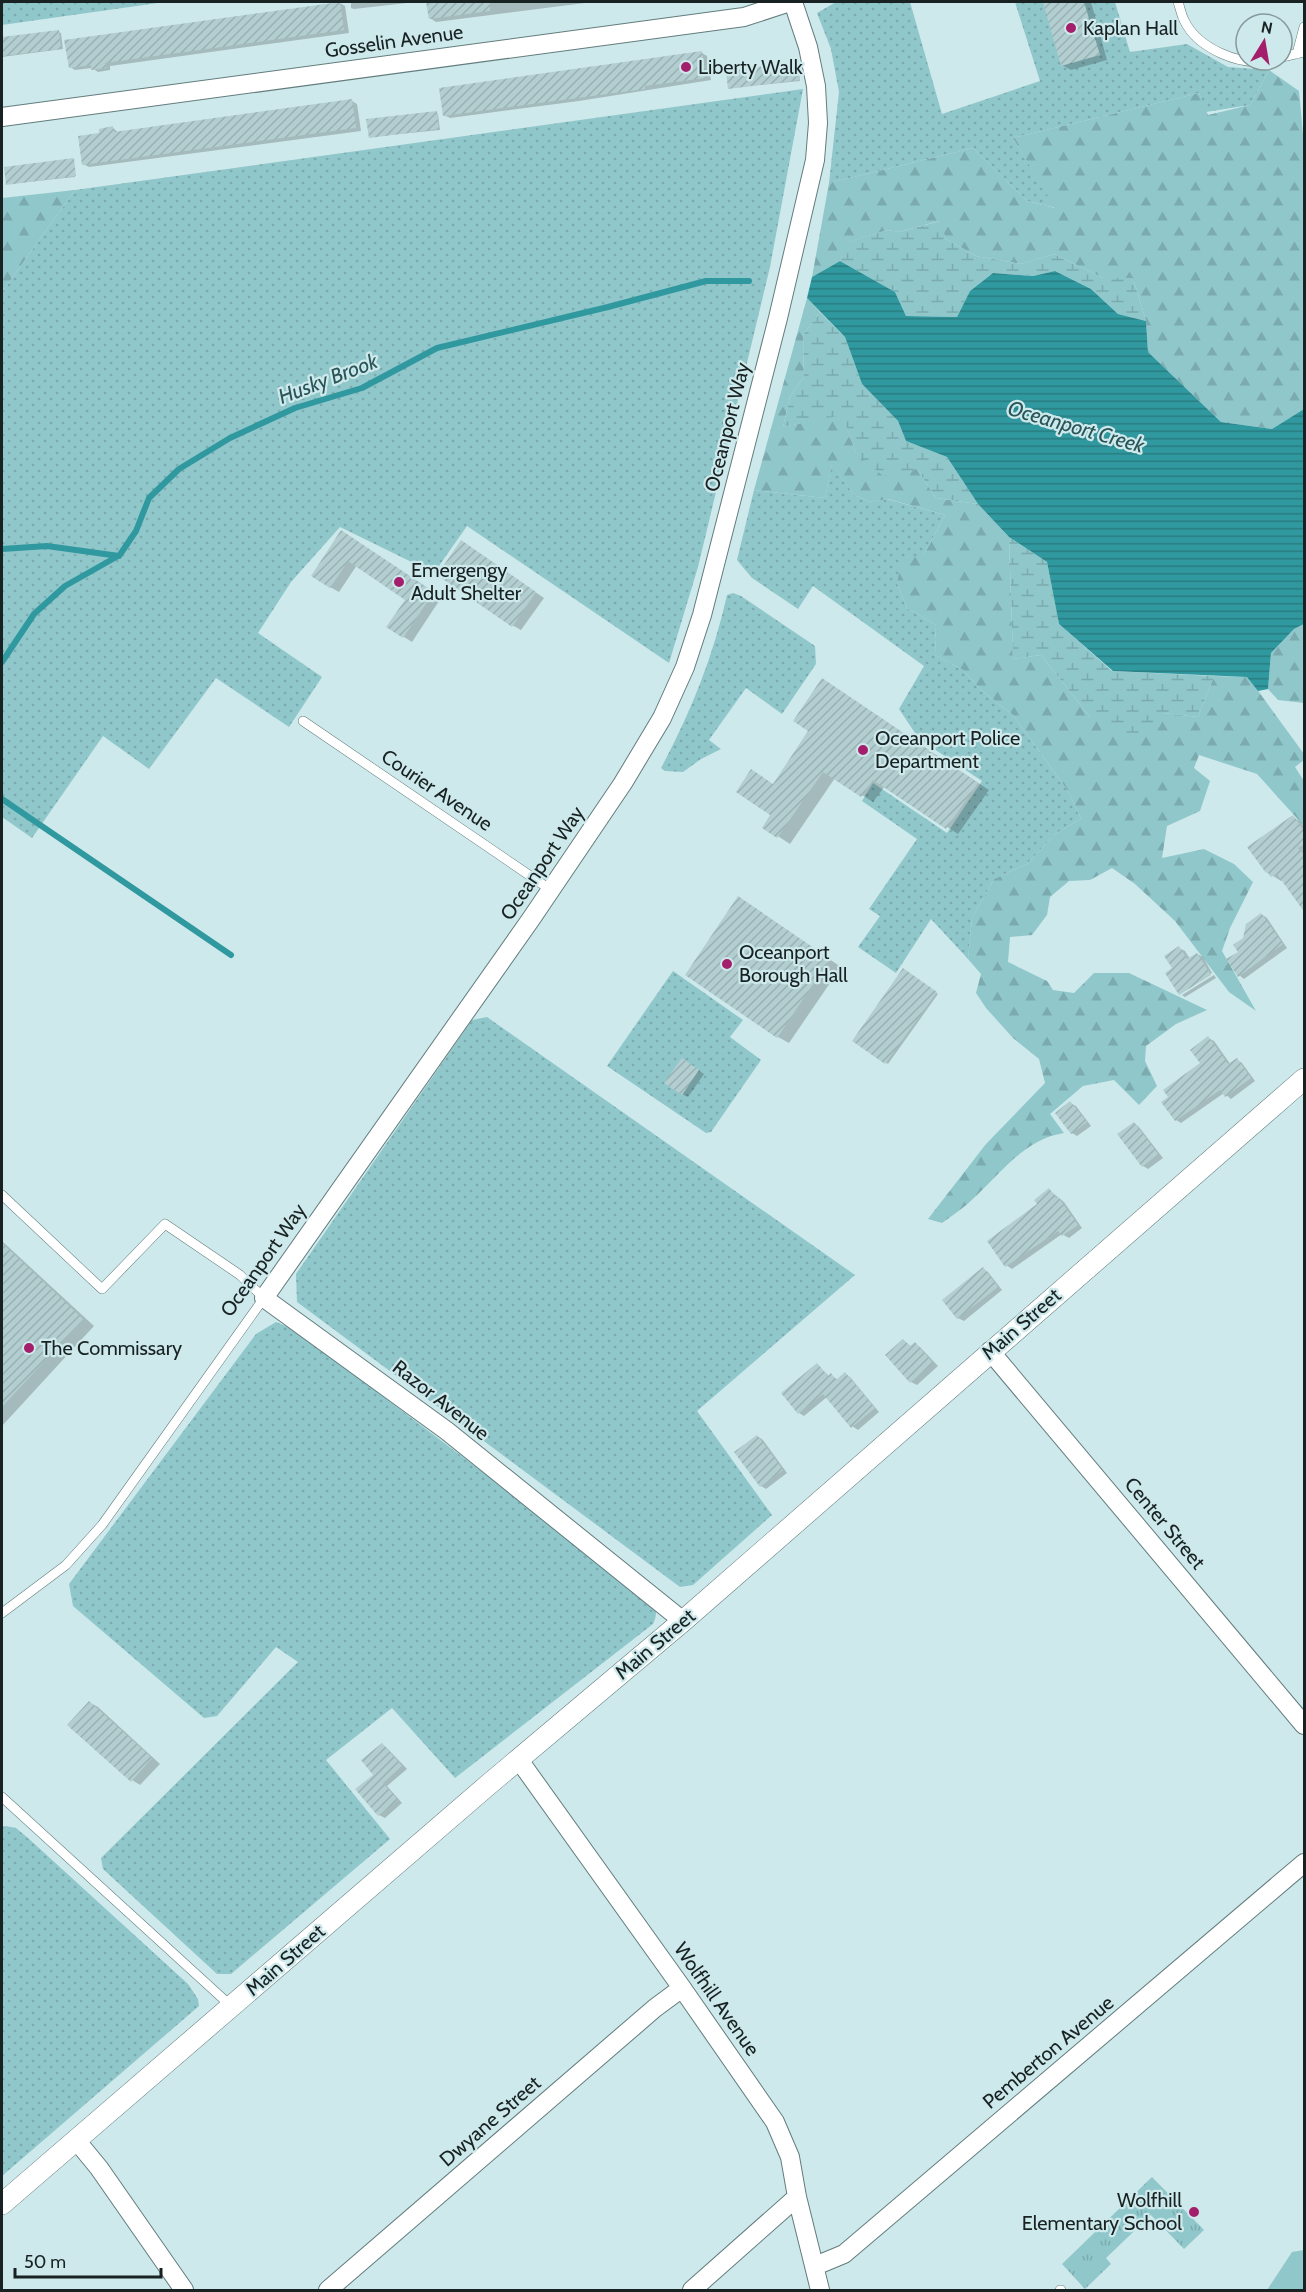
<svg xmlns="http://www.w3.org/2000/svg" width="1306" height="2292" font-family="Cabin,sans-serif">
  <defs>
    <pattern id="grass-dots" width="8" height="8" patternUnits="userSpaceOnUse" patternTransform="scale(1.5)"><rect width="8" height="8" fill="#90c7cb"/><path d="M2 2h.1M6 6h.1" fill="none" stroke="#7babae" stroke-width="1.8" stroke-linecap="round"/></pattern>
    <pattern id="forest-firs" width="22" height="20" patternUnits="userSpaceOnUse" patternTransform="scale(1.5)"><rect width="22" height="20" fill="#90c7cb"/><path d="M5 1l3.5 6h-7zM16 11l3.5 6h-7z" fill="#7babae"/></pattern>
    <pattern id="wetland-marsh" width="20" height="14" patternUnits="userSpaceOnUse" patternTransform="scale(1.5)"><rect width="20" height="14" fill="#90c7cb"/><path d="M1 5h8M5 5V1M11 12h8M15 12V8" fill="none" stroke="#7babae"/></pattern>
    <pattern id="park-tufts" width="24" height="20" patternUnits="userSpaceOnUse" patternTransform="scale(1.5)"><rect width="24" height="20" fill="#90c7cb"/><path d="M3 7l-1-3M5 7V3M7 7l1-3M15 17l-1-3M17 17v-4M19 17l1-3" fill="none" stroke="#7babae"/></pattern>
    <pattern id="water-rules" width="6" height="5" patternUnits="userSpaceOnUse" patternTransform="scale(1.5)"><rect width="6" height="5" fill="#30989f"/><path d="M0 2.5h6" fill="none" stroke="#287c81"/></pattern>
    <pattern id="building-hatch" width="6" height="6" patternUnits="userSpaceOnUse" patternTransform="scale(1.5)"><rect width="6" height="6" fill="#b3ced0"/><path d="M-1 1l2-2M0 6l6-6M5 7l2-2" fill="none" stroke="#99b1b2"/></pattern>
  </defs>
  <rect width="100%" height="100%" fill="#cee9eb"/>
  <path fill="url(#grass-dots)" d="M2 2H165L2 25Z
    M836 2H910L942 114 1040 81 1015 2H1115L1130 52 1187 44 1228 67 1269 70 1250 105 1206 112 1199 93 1013 138 1056 208 1027 201 973 148 829 183 839 92 831 49 817 13Z
    M803 89 770 267 698 567 669 663 467 526 434 573 340 527 291 582 258 633 322 677 289 727 216 678 149 769 103 736 32 838 2 817V292L75 190Z
    M832 463 854 495 871 502 887 499 945 515 924 554 897 583 907 608 936 625 935 655 963 670 981 690 1013 715 1068 791 1081 819 1055 834 1027 864 994 879 972 918 968 959 931 919 896 973 858 947 880 916 869 909 917 839 862 801 873 783 947 833 982 781 919 739 899 709 924 666 813 586 798 609 752 578 737 560 754 490 825 498Z
    M733 593 741 596 815 646 816 664 782 714 746 688 709 740 721 749 701 759 683 772 665 771 661 768C691 712 713 657 727 595Z
    M673 971 743 1020 730 1037 761 1060 711 1132 706 1133 607 1066Z
    M487 1017 855 1275 697 1411 772 1515 693 1585 680 1587 297 1302 296 1274 472 1020Z
    M276 1322 295 1330 653 1601C657 1610 657 1615 653 1624L455 1778 392 1708 326 1760 390 1839 231 1974H217L103 1869 101 1858 298 1662 276 1647 217 1716 204 1718 73 1606 69 1584 256 1334Z
    M6 1826 16 1828 28 1838 188 1984 198 1999 199 2006 2 2176V1827Z"/>
  <path fill="url(#forest-firs)" d="M1269 70 1299 91 1304 145V409L1272 429 1221 422 1148 352 1146 321 1133 278H1103L1054 254 1021 264 976 256 946 239 939 221 899 232 888 230 848 242 840 261 812 277 829 183 973 148 1027 201 1055 208 1013 138 1199 93 1208 115 1250 105Z
    M75 190 2 292V198Z
    M807 298 820 312 803 335 804 377 790 397 783 427 842 414 856 453 917 469 936 498 978 504 1009 537 1013 659 1041 655 1090 717 1163 713 1198 717 1214 676 1248 677 1304 754V760L1295 767 1304 781V826L1257 774 1199 755 1194 768 1210 781 1200 811 1167 826 1162 858 1204 849 1234 864 1253 882 1230 928 1222 951 1256 1011 1229 992 1175 921 1135 884 1112 868 1090 880 1069 881 1050 897 1047 915 1032 935 1010 937 1008 962 1047 981 1053 990 1074 993 1094 973H1129L1207 1010 1176 1024 1146 1046 1145 1061 1157 1086 1139 1105 1114 1080 1083 1086 1050 1114 1064 1133C1025 1139 1002 1172 975 1197 965 1207 953 1215 942 1223L928 1219 986 1144 1045 1083 1039 1059 1013 1038 986 1008 976 993 981 974 968 959 972 918 994 879 1027 864 1055 834 1081 819 1068 791 1013 715 981 690 963 670 935 655 936 625 907 608 897 583 902 561 924 554 945 515 888 499 871 502 854 495 832 464 825 498 754 490Z
    M1304 624V703L1278 700 1268 689 1271 653 1294 629Z"/>
  <path fill="url(#wetland-marsh)" d="M940 221 946 239 976 256 1021 264 1054 254 1103 278H1133L1146 321 1118 314 1091 289 1055 271 1033 276 993 273 970 291 957 317 906 316 895 292 840 261 847 242 888 230 899 232Z
    M820 312 845 337 862 384 898 421 906 441 947 457 978 504 936 498 917 469 883 476 856 453 842 415 783 427 790 397 804 377 803 335Z
    M1009 537 1047 562 1059 624 1112 671 1214 676 1198 717 1163 713 1134 738 1090 717 1041 655 1013 659Z"/>
  <path fill="url(#park-tufts)" d="M1152 2177 1204 2230 1184 2249 1151 2215 1106 2258 1111 2264 1085 2289 1062 2264Z"/>
  <path fill="#90c7cb" d="M1304 2250V2290H1267L1292 2252Z"/>
  <path fill="url(#water-rules)" d="M840 261 895 292 906 316 957 317 970 291 993 273 1033 276 1055 271 1091 289 1118 314 1146 321 1148 352 1221 422 1272 429 1304 409V624L1294 629 1271 653 1268 689 1258 691 1247 677 1113 671 1059 624 1047 562 1009 537 978 504 947 457 906 441 898 421 862 384 845 337 807 298 812 277Z"/>
  <path fill="#0003" d="M351 2H416L354 9 351 8Z
    M428 2H593L436 22 430 18Z
    M1044 2H1091L1107 60 1071 70 1062 65Z
    M340 3 345 6 349 33 110 66V70L98 72 92 68 75 70 70 67Z
    M58 32 61 33 63 49 2 57V39Z
    M702 53 707 56 711 80 579 101 450 118 444 115Z
    M796 63 798 65 800 81 729 88Z
    M352 101 357 104 361 131 89 167 83 164 101 134 113 128 119 133Z
    M436 112 438 114 440 130 370 137Z
    M73 160 75 177 8 184Z
    M350 537 441 598 412 642 404 637 407 599 357 565 339 592 330 587Z
    M470 547 544 598 521 630 512 625Z
    M823 680 989 790 958 834 885 786 873 802 835 778 790 844 764 827 772 815 774 785 810 731Z
    M1293 817 1301 822 1304 827V910L1283 880 1281 881 1270 874Z
    M750 905 841 967 789 1043 778 1037Z
    M1261 914 1267 918 1287 948 1244 979 1239 975 1240 952 1244 939Z
    M1179 948 1185 951 1190 959 1197 954 1203 957 1212 973 1180 992 1174 969Z
    M904 970 938 994 888 1064 854 1040Z
    M1214 975 1216 978 1185 997 1182 995Z
    M1208 1038 1214 1041 1231 1065 1237 1060 1242 1063 1255 1081 1231 1099 1224 1093 1181 1123 1176 1120 1202 1064Z
    M687 1063 704 1074 688 1097 682 1094Z
    M1070 1103 1076 1106 1091 1126 1077 1136 1072 1133Z
    M1134 1123 1139 1127 1163 1158 1148 1169 1143 1166Z
    M1049 1190 1064 1202 1082 1228 1069 1238 1062 1234 1012 1269 1006 1265Z
    M2 1241 94 1326 2 1426Z
    M983 1269 988 1272 1002 1290 964 1321 958 1318 944 1301Z
    M904 1341 912 1347 915 1344 920 1347 938 1366 917 1385 911 1382Z
    M817 1365 829 1376 831 1375 838 1380 845 1374 850 1377 879 1412 858 1430 852 1426 827 1397 804 1416 799 1413Z
    M757 1436 763 1440 787 1473 766 1489 761 1486Z
    M89 1702 98 1707 160 1764 140 1785 132 1780Z
    M382 1744 387 1748 407 1769 387 1786 402 1803 385 1818 379 1815 357 1789 375 1775Z"/>
  <g fill="none" stroke-linecap="round" stroke-linejoin="round">
    <path stroke="#30989f" stroke-width="6" d="M2 549 47 546 119 556 136 531 149 498 179 469 230 438 295 408 362 388 437 348 608 307 706 281H749
      M2 662 34 614 65 586 118 556
      M2 799 231 955"/>
  </g>
  <path fill="url(#building-hatch)" d="M340 2 344 30 105 63 106 68 91 70V65L69 68 64 40Z
    M426 2H490V11L429 19Z
    M1043 2H1084L1100 55 1061 66Z
    M59 30 61 49 2 56V37Z
    M702 51 706 78 645 86V89L443 116 439 88Z
    M796 62 799 80 728 89 726 71Z
    M352 99 356 128 82 165 78 136 99 133V129L113 126 114 132Z
    M437 111 439 129 369 138 366 119Z
    M74 158 76 176 6 185 4 167Z
    M341 530 434 592 403 638 386 627 405 600 348 561 330 588 311 576Z
    M461 540 536 592 512 627 437 575Z
    M822 678 978 783 946 829 873 780 861 797 823 772 777 838 762 828 770 815 736 792 751 769 773 784 808 731 793 721Z
    M1293 815 1305 833V844L1298 848 1305 856V913L1277 874 1271 877 1267 872 1266 873 1247 847Z
    M738 896 830 959 777 1038 685 975Z
    M1261 913 1283 944 1238 977 1226 959 1238 952 1233 945 1243 938 1246 924Z
    M1179 946 1187 959 1197 953 1211 975 1179 995 1165 973 1172 968 1164 956Z
    M903 968 937 992 885 1064 852 1041Z
    M1208 1036 1228 1064 1237 1058 1251 1078 1225 1097 1220 1090 1175 1121 1161 1102 1168 1097 1163 1090 1200 1063 1190 1050Z
    M682 1058 699 1070 682 1095 664 1083Z
    M1070 1101 1087 1122 1071 1134 1055 1113Z
    M1134 1122 1158 1154 1142 1167 1117 1134Z
    M1049 1188 1056 1198 1058 1197 1078 1225 1062 1236 1058 1231 1005 1267 987 1241 1037 1204 1034 1200Z
    M2 1243 83 1319 2 1407Z
    M983 1267 998 1287 957 1319 942 1300Z
    M903 1339 910 1346 915 1342 933 1363 910 1383 885 1355Z
    M817 1363 828 1376 831 1373 836 1380 845 1372 875 1408 851 1428 823 1394 798 1414 781 1393Z
    M757 1435 783 1470 760 1487 734 1452Z
    M89 1701 152 1758 131 1782 67 1725Z
    M382 1743 402 1766 383 1783 398 1800 378 1816 355 1789 373 1775 361 1760Z"/>
  <g fill="none" stroke-linecap="round" stroke-linejoin="round">
    <g stroke="#637c7d" stroke-width="10">
      <path id="service" d="M1178 2C1180 7 1181 14 1184 20 1197 48 1240 67 1270 60
        M1297 54 1304 27
        M1282 57 1304 52
        M303 721 551 890
        M2 1195 102 1289 165 1224 240 1275 264 1298 102 1525 66 1565 2 1613
        M2 1797 231 2006
        M1060 2290H1061"/>
    </g>
    <g stroke="#637c7d" stroke-width="20">
      <path id="minor" d="M2 117 744 17 790 2
        M990 1351 1304 1725
        M683 1621 447 1431 264 1298 531 919 623 783 662 718 685 667 702 615 778 318 815 160 818 123 816 86 808 47 793 2
        M519 1760 682 1988 775 2122 790 2157 797 2197 820 2290
        M76 2140 99 2168 184 2290
        M815 2266 844 2254 1304 1863
        M328 2290 655 2008 682 1988
        M692 2290 797 2197"/>
    </g>
    <g stroke="#637c7d" stroke-width="22">
      <path id="tertiary" d="M2 2204 488 1785 683 1621 1304 1079"/>
    </g>
    <use href="#service" stroke="#fff" stroke-width="9"/>
    <use href="#minor" stroke="#fff" stroke-width="18"/>
    <use href="#tertiary" stroke="#fff" stroke-width="21"/>
  </g>
  <g fill="#a41f6b" stroke="#cee9eb" stroke-width="2">
    <circle cx="1071" cy="28" r="6"/>
    <circle cx="686" cy="67" r="6"/>
    <circle cx="399" cy="582" r="6"/>
    <circle cx="863" cy="750" r="6"/>
    <circle cx="727" cy="964" r="6"/>
    <circle cx="29" cy="1348" r="6"/>
    <circle cx="1194" cy="2212" r="6"/>
  </g>
  <g text-anchor="middle" stroke-width="4.5" stroke-linejoin="round" paint-order="stroke">
    <g font-size="20" fill="#182223" stroke="#cee9eb" text-anchor="start">
      <text x="1083" y="35">Kaplan Hall</text>
      <text x="698" y="74">Liberty Walk</text>
      <text x="411" y="577">Emergengy<tspan x="411" dy="23">Adult Shelter</tspan></text>
      <text x="875" y="745">Oceanport Police<tspan x="875" dy="23">Department</tspan></text>
      <text x="739" y="959">Oceanport<tspan x="739" dy="23">Borough Hall</tspan></text>
      <text x="41" y="1355">The Commissary</text>
      <text x="1182" y="2207" text-anchor="end">Wolfhill<tspan x="1182" dy="23">Elementary School</tspan></text>
    </g>
    <g font-size="20" fill="#182223" stroke="#cee9eb">
      <text transform="translate(394 41) rotate(-8)" y="7">Gosselin Avenue</text>
      <text transform="translate(727 427) rotate(-76)" y="7">Oceanport Way</text>
      <text transform="translate(437 790) rotate(34)" y="7">Courier Avenue</text>
      <text transform="translate(542 863) rotate(-56)" y="7">Oceanport Way</text>
      <text transform="translate(263 1260) rotate(-55)" y="7">Oceanport Way</text>
      <text transform="translate(1021 1324) rotate(-41)" y="7">Main Street</text>
      <text transform="translate(441 1400) rotate(38)" y="7">Razor Avenue</text>
      <text transform="translate(1165 1523) rotate(50)" y="7">Center Street</text>
      <text transform="translate(655 1644) rotate(-40)" y="7">Main Street</text>
      <text transform="translate(285 1960) rotate(-41)" y="7">Main Street</text>
      <text transform="translate(717 1999) rotate(55)" y="7">Wolfhill Avenue</text>
      <text transform="translate(1048 2052) rotate(-40)" y="7">Pemberton Avenue</text>
      <text transform="translate(490 2121) rotate(-41)" y="7">Dwyane Street</text>
    </g>
    <g font-size="21" font-style="italic" fill="#295558" stroke="#cee9eb">
      <text transform="translate(328 379) rotate(-21)" y="7">Husky Brook</text>
      <text transform="translate(1076 427) rotate(16)" y="7">Oceanport Creek</text>
    </g>
  </g>
  <rect width="1306" height="2292" fill="none" stroke="#182223" stroke-width="6"/>
  <g transform="translate(1264 42) rotate(11)"><circle r="28" fill="#cee9eb" stroke="#85999b" stroke-width="1.5"/>
  <path d="M0-4.5L10 22L0 15L-10 22Z" fill="#a41f6b"/>
  <text y="-9" font-size="16" font-weight="bold" text-anchor="middle" fill="#182223">N</text>
  </g>
  <path d="M15 2268v9h146v-9" fill="none" stroke="#182223" stroke-width="3"/>
  <text x="24" y="2268" font-size="18" fill="#182223" stroke="#cee9eb" stroke-width="4.5" paint-order="stroke">50 m</text>
</svg>
